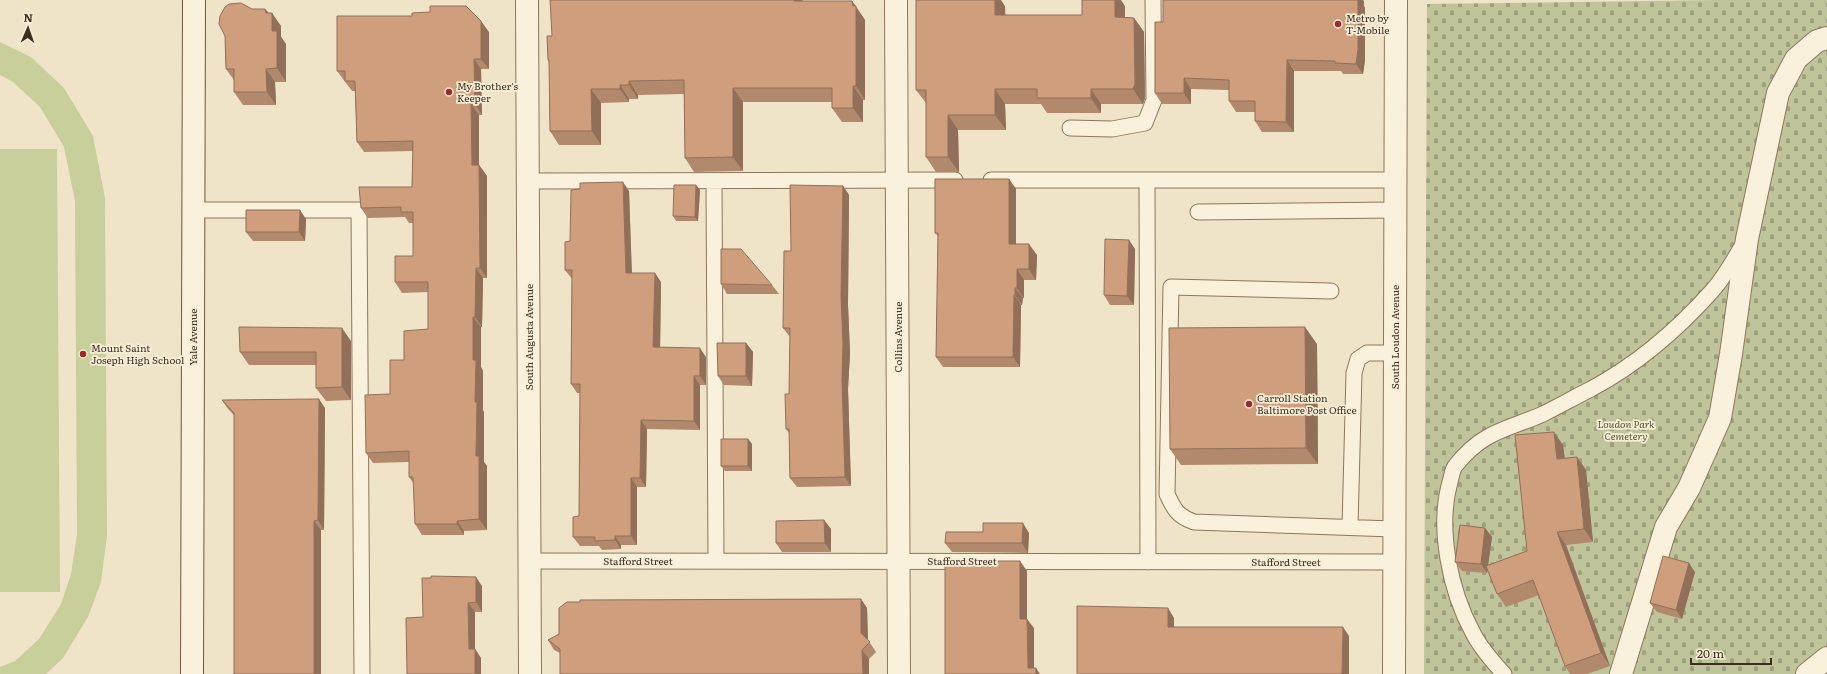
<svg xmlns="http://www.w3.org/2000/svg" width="1827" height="674" font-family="Literata,serif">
  <defs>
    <pattern id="cemetery-stones" width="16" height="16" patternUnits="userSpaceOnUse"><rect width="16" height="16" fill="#bfc49a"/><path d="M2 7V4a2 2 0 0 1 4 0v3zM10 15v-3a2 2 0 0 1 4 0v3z" fill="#9ca07d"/></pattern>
  </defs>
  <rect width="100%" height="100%" fill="#f0e4c8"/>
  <path fill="#c9cf9b" d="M0 42 31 57 64 88 93 136 105 198 107 536 101 582 88 617 63 658 46 674H0V667L15 661 39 639 61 604 71 574 77 534 75 201 64 147 40 107 13 82 0 75Z
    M0 149H57L60 592H0Z"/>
  <path fill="url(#cemetery-stones)" d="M1715 0H1827V674H1424L1427 4Z"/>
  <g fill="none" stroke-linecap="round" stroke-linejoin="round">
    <g stroke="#8d765c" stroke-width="17">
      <path id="lane" d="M1070 128 1112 129 1145 123 1154 100 1153 0
        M991 180H1396
        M1147 180 1148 562
        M528 181 955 180
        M714 181 716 561
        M194 210H359L362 674
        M1198 212 1395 210
        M1331 291 1171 287 1167 494C1174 509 1177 516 1194 522L1393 529
        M1350 527 1354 373 1358 359 1367 353H1395
        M530 561 1393 562
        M1504 674C1493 662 1480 647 1473 633 1450 591 1437 528 1450 482 1452 476 1452 469 1456 465 1483 431 1506 430 1543 414 1559 406 1575 397 1591 389 1636 365 1678 329 1712 291 1725 277 1734 259 1744 243"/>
    </g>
    <g stroke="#8d765c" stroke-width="24">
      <path id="street" d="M527 0 530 674
        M896 0 899 674
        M1394 674 1396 0
        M1621 674 1666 527 1689 488 1720 418 1731 354 1747 239 1778 93 1796 59 1817 41 1827 38
        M1807 674 1827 658"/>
    </g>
    <g stroke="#6f573f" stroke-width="24">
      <path id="secondary" d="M192 674 194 0"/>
    </g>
    <use href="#lane" stroke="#faf1dc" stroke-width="15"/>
    <use href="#street" stroke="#faf1dc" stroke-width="22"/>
    <use href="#secondary" stroke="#faf1dc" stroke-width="22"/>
  </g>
  <path fill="#b2896c" d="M802 0 803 1H852L865 20V100H863V122H842L832 108V102H743V171L694 172 685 158 684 94 638 95V99H629V102L601 103V145H559L550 131 549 63 548 60 552 36Z
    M1163 0H1363L1364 2V6L1365 8V60L1363 74H1343L1341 71H1294V132H1262L1255 121V112H1236L1229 101V90L1191 89V104H1162L1155 93 1163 22Z
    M1005 6V15H1082L1125 6V17L1134 18 1144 32 1145 98 1143 104H1101V113H1047L1041 104H1005L1006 130H958L959 172H936L926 157V103L916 90Z
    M252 9H265L269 13 281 26V37L286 44V82H275L276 105H243L234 92V80L226 69 225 36Z
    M489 32V69H481L482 115H479V165L487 176V278H483L482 327H481V367L483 371V410L484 413V462L487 466V530L464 531V535H422L415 524 414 484 409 477V462L373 463 366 453 404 360 428 329V292L402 293 395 282 413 256V223H409L405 217 368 218 361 208 412 187 413 151 364 152 357 142 355 91H352L337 71Z
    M1009 179 1016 189V244L1037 255 1036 280H1024V298H1023L1022 305H1021L1020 367H943L936 357 938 236 935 233Z
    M696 185 700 190 698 221H676L673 216Z
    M843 186 849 195 848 305 850 353 848 389 851 486 797 487 790 478 789 433 786 429 789 394 790 337 783 328 791 251Z
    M629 191 632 273 661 282 660 347 706 357V385H700V430L647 429 646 487H637V545H621V549L602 550 599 546H580L573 537 579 516 580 393H577L571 384 572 279 565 270 570 241Z
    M306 219 305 241H253L246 232Z
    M1135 249 1134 305H1110L1104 295Z
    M721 284 772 285 779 294H727Z
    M351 341V400L326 401 316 388V365H249L240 352Z
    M746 343 753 352 752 386 724 385 718 376Z
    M1317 344 1318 464 1181 465 1170 449Z
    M222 400 325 408 324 530H321V674H234V415L228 409Z
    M748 439 752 444V471H725L721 466Z
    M1563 445 1565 458 1577 457 1586 470 1593 542 1566 545 1610 666 1587 674H1570L1565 666 1539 595 1506 607 1497 594 1488 570 1487 573 1462 571 1455 562 1485 528 1492 537 1488 565 1527 551Z
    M824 520 831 529V552H782L776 543Z
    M1029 533 1028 553 952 552 945 543Z
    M1695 572 1682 619 1657 612 1650 603Z
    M482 586V612H475V649L481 658 423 617Z
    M861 599 867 608 868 640 876 652 869 659V674H560V653L554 650 548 640 559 634 580 602Z"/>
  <path fill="#916f58" d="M794 0H802L803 2 794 1Z
    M995 0H1001L1005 6 1006 30 995 15Z
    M1115 0H1121L1125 6V32L1115 17Z
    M1358 0H1363L1364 2V6L1365 8V60L1363 74 1356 64Z
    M852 1 865 20V100L856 86Z
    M265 9 272 17V13L281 26V37L286 44V82L277 68 272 31 266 13Z
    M1134 18 1144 32 1145 98 1143 104 1133 89Z
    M481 21 489 32V69L481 59Z
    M474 59 481 69 482 115 475 104Z
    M1287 60 1294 71V132L1286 122Z
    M266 69 275 82 276 105 267 92Z
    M1184 78 1191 89V104L1184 93Z
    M629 81 638 95V99L629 85Z
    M620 85 629 99V102L620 89Z
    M853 86 863 100V122L853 108Z
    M733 88 743 102V171L733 157Z
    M591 89 601 103V145L592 131Z
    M995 89 1005 104 1006 130 995 115Z
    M1091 89 1101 104V113L1091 98Z
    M471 104 479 115V165L487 176V278L480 268 472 165Z
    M948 115 958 130 959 172 948 157Z
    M1009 179 1016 189V255L1009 244Z
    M623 182 629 191 632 282 626 273Z
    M696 185 700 190 698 221 695 217Z
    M843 186 849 195 848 305 850 353 848 389 851 486 845 477 842 380 841 296Z
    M300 210 306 219 305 241 299 232Z
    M1129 240 1135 249 1134 305 1127 296Z
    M1029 244 1037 255 1036 280 1029 269Z
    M476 268 483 278 482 327 475 317Z
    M1017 269 1024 280V298L1017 288Z
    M655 273 661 282 660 356 653 347Z
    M1015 288 1023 298 1022 305 1015 295Z
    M1014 295 1021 305 1020 367 1013 357Z
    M473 317 481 327V367L483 371V410L484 413V462L487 466V530L479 519 476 456 473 360Z
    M1305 327 1317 344 1318 464 1306 448Z
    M342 328 351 341V400L342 387Z
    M746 343 753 352 752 386 746 376Z
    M700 348 706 357V385L700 376Z
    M694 376 700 385V430L694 421Z
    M319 399 325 408 324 530 318 520Z
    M641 420 647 429 646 487 640 478Z
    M1554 432 1563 445 1566 472 1557 459Z
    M748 439 752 444V471L748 466Z
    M1577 457 1586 470 1593 542 1584 529Z
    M631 478 637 487V545L631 536Z
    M824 520 831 529V552L825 543Z
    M314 521 321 530V674H314Z
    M457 521 464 531V535L457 524Z
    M1023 523 1029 533 1028 553 1022 543Z
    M1485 528 1492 537 1487 573 1481 564Z
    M1557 532 1566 545 1610 666 1601 653Z
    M615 536 621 545V549L615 540Z
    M1020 561 1027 571V628L1020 619Z
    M1689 563 1695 572 1682 619 1676 610Z
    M476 577 482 586V612L476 602Z
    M861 599 867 608 868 642 861 633Z
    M468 603 475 612V649L481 658V674H475L469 649Z
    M1168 608 1174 618V636L1168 627Z
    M1027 619 1034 628V674L1028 668Z
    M1343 627 1349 636V674H1342Z
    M862 650 869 659V674H863Z
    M1036 668 1040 674H1036Z"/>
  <path fill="#cf9f7d" stroke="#916f58" d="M550 0H794V1H852L853 6H856V86H853V108H832V88H733V157L685 158 684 80 629 81V85H620V89H591L592 131H550L549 60H548L547 36H552Z
    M916 0H995V15H1082V0H1115V17L1134 18 1135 84 1133 89H1091V98H1037V89H995V115H948V157H926V90H916Z
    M1163 0H1358V49L1356 64 1335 63V61L1287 60 1286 122 1255 121V101H1229V80L1184 78V93H1155V22H1163Z
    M241 3 252 9H265L266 13H272V31H277V68L266 69 267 92H234V69H226L225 36 219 24 220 16 225 7 229 4Z
    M430 6H466L481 21V59H474L475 104H471L472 165H479L480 268H476L475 317H473V360H476L475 402H477L476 456H479V519L457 521V524H415L413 477H409V451L366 453 365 395 390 394V360H404V331L428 329V282H395V256H413V212H401V207L361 208 359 187H412L413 141 357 142 355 81H345V71H337V16H412V13L430 12Z
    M935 179H1009V244H1029V269H1017V288H1015V295H1014L1013 357H936L938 233H935Z
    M623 182 626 273H655L653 347 700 348V376H694V421L641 420 640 478H631V536H615V540L595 541V537H573V517L579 516 580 384H571L572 270H565V242L570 241 571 190 580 189V183Z
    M674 185H696L695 217 673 216Z
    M790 185 843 186 841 296 843 344 842 380 845 477 790 478 789 429H786L785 394H789L790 328H783L784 251H791Z
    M246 210H300L299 232H246Z
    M1105 239 1129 240 1127 296 1104 295Z
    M721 249H741L772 285 721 284Z
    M239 327 342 328V387L316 388V352H240Z
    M1305 327 1306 448 1170 449 1169 328Z
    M717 343H746V376H718Z
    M319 399 318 520 314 521V674H234V413L222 400Z
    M1554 432 1557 459 1577 457 1584 529 1557 532 1601 653 1565 666 1533 580 1497 594 1486 566 1527 551 1515 435Z
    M721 439H748V466H721Z
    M824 520 825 543H776V521Z
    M983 523H1023L1022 543H945L946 532H983Z
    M1460 525 1485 528 1481 564 1455 562Z
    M1663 556 1689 563 1676 610 1650 603Z
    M945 561H1020V619H1027L1028 668H1036V674H945Z
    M431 576 476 577V602L468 603 469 649H475V674H407L406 618 423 617 422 578H431Z
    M861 599V633L870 642 862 650 863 674H560V649L548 640 559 634V608L567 602H580V600Z
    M1077 606 1168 608V627H1343L1342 674H1077Z"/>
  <g fill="#9e2a2b" stroke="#f7eed8" stroke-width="1.5">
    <circle cx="1338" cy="24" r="4"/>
    <circle cx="449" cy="92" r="4"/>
    <circle cx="83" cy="354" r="4"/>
    <circle cx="1249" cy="404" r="4"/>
  </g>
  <g text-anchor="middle" stroke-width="3.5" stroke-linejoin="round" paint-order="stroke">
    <g font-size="10" fill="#3d2e20" stroke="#f7eed8" text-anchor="start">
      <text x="1346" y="22">Metro by<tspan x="1346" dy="12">T-Mobile</tspan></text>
      <text x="457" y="90">My Brother's<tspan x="457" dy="12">Keeper</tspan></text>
      <text x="91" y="352">Mount Saint<tspan x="91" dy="12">Joseph High School</tspan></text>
      <text x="1257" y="402">Carroll Station<tspan x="1257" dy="12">Baltimore Post Office</tspan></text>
    </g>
    <g font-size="10" fill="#3d2e20" stroke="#f7eed8">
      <text transform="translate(193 337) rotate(-90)" y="4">Yale Avenue</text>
      <text transform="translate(529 337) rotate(-90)" y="4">South Augusta Avenue</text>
      <text transform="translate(898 337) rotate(-90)" y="4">Collins Avenue</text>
      <text transform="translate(1395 337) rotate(-90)" y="4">South Loudon Avenue</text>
      <text x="638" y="565">Stafford Street</text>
      <text x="962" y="565">Stafford Street</text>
      <text x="1286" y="566">Stafford Street</text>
    </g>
    <g font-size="10" font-style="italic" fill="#4d5a26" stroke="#f7eed8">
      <text x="1626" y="428">Loudon Park<tspan x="1626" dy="12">Cemetery</tspan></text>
    </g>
  </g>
  <g transform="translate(28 28) rotate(2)" stroke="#f7eed8" stroke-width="3" paint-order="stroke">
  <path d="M0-3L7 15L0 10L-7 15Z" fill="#3d2e20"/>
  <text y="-6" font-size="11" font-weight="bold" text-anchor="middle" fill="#3d2e20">N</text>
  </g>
  <path d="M1691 658v6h80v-6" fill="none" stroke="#3d2e20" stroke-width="2"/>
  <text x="1697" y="658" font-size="12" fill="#3d2e20" stroke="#f7eed8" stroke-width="3" paint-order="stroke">20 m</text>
</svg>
